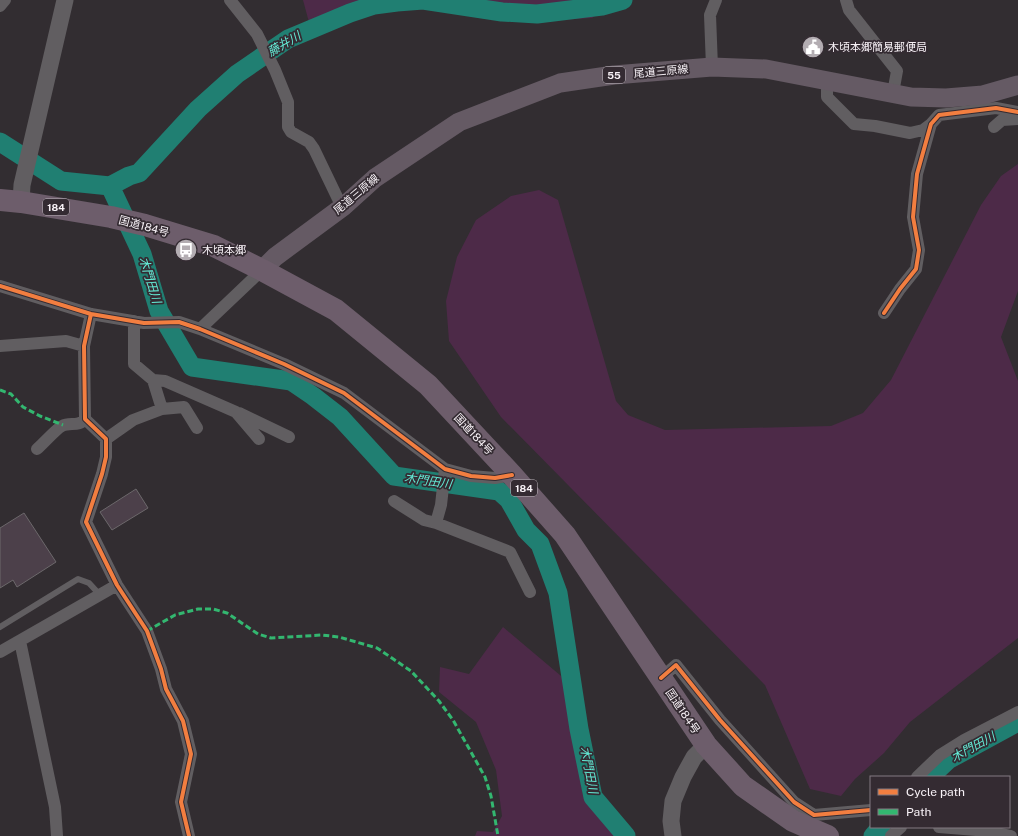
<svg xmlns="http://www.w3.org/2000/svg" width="1018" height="836" font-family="'Public Sans','Noto Sans JP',sans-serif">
  <rect width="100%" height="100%" fill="#322d31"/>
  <path fill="#4d2a48" d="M303 0H618L592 18 527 22 429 7 367 0 310 26Z
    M1018 164V291L1001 337 1018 381V638L910 722 884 753 855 779 841 796 810 789 765 685 501 417 449 341 446 301 457 257 476 220 511 196 539 190 558 200 616 401 628 415 665 430 831 426 863 413 891 380 981 205 1001 176Z
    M503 627 567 681 583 795 616 836H475L477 831 493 832 502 816 496 770 476 722 439 692 440 667 469 674Z"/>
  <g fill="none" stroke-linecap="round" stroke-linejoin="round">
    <path stroke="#207f72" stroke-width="19" d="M0 142 61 181 110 186 129 176 139 173 198 109 237 74 288 39 350 13 374 5 397 2 423 0 502 12 537 14 602 6 623 0
      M110 186 142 254 159 311 192 367 291 381 313 396 340 417 394 476 499 491 509 500 526 530 540 544 558 593 579 729 593 797 626 836
      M930 777 948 760 1018 722
      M873 836 881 827"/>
  </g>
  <path fill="#4c404a" stroke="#6c686b" d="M136 489 148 508 112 530 100 512Z
    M24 513 56 562 17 587 13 580 0 588V528Z"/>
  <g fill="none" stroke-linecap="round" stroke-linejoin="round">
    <path stroke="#615e61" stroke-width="6" d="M0 627 78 579 89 583 100 595"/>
    <path stroke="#615e61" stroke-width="12" d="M230 0 257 34 275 70 288 102V127L291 132 309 142 314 149 339 201 344 206
      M846 0 849 10 897 71 893 93
      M0 6 5 0
      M712 67 710 15 716 0
      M827 81V97L854 124 875 126 910 133 923 130 931 124
      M994 127 1002 120 1018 119
      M0 286 91 314 144 323 179 322 200 329 284 364 344 393 445 469 471 476 495 478 512 475
      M884 313 900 289 916 269 919 250 913 217 917 174 931 124 939 115 996 108 1018 112
      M91 314 84 346 85 419 106 439V457L102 474 86 522 117 585 147 631 161 669 166 689 183 721 191 754 181 802 189 836
      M134 321V364L153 380 162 409
      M200 329 262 270
      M0 346 66 341 84 346
      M153 380 165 381 236 412 259 439
      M239 413 289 437
      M106 439 133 420 162 409 184 407 197 428
      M37 449C43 444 56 429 62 426 70 422 79 427 85 419
      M394 501 424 520 436 523 510 552 530 592
      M436 523 441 505 445 469
      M20 641 55 807 57 836
      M0 652 117 585
      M661 678 676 665 720 720 794 802 814 815 871 810
      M917 777 940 755 964 740 1018 712
      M939 827 988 831 1011 836
      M891 836 901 827"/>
    <path stroke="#615e61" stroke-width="17" d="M21 202 22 185 65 0
      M673 836 671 821 673 801 683 777 694 757 706 745"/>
    <path stroke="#655a64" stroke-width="19" d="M262 270 275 257 344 206 375 178 459 122 560 83 614 75 712 67 766 69 911 97 946 98 983 95 1018 85"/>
    <path stroke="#6d5d6b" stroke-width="22" d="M0 200 21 202 111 217 145 225 214 246 262 270 336 310 428 385 512 475 565 535 706 745 743 786 793 821 828 836"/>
    <path stroke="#33b770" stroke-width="3" stroke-dasharray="6 3" stroke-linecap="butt" d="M0 390 11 394 23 407 40 416 63 425
      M147 631 175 615 198 609H213L227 613 258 634 271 638 322 635 339 637 377 648 411 671 439 701 453 720 485 777 491 796 498 836"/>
    <g stroke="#342b32" stroke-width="6">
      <path id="cycleway" d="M0 286 91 314 144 323 179 322 200 329 284 364 344 393 445 469 471 476 495 478 512 475
        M884 313 900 289 916 269 919 250 913 217 917 174 931 124 939 115 996 108 1018 112
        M91 314 84 346 85 419 106 439V457L102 474 86 522 117 585 147 631 161 669 166 689 183 721 191 754 181 802 189 836
        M661 678 676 665 720 720 794 802 814 815 871 810"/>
    </g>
    <use href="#cycleway" stroke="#f27e40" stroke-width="4"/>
  </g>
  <defs>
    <g id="civic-disc" transform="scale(1.15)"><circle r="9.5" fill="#b3adb2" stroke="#342b32"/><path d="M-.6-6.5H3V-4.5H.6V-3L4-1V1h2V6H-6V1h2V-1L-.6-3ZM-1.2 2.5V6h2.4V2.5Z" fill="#fff"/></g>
    <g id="bus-disc" transform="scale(1.15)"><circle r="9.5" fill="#b3adb2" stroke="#342b32"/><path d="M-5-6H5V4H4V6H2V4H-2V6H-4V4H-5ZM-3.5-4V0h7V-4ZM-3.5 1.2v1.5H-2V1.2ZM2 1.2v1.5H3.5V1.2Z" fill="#fff"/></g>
  </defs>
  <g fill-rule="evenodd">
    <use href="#civic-disc" x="813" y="47"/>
    <use href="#bus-disc" x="186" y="250"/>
  </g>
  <g text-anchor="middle" stroke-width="3.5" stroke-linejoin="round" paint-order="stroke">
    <g fill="#342b32" stroke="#bdb6bc" stroke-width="1">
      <rect x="603" y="67" width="22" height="16" rx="3"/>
      <rect x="43" y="199" width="26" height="16" rx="3"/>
      <rect x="511" y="480" width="26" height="16" rx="3"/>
    </g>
    <g font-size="10" font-weight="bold" fill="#f8f2f7">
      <text x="614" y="79">55</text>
      <text x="56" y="211">184</text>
      <text x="524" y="492">184</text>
    </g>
    <g font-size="11" fill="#f8f2f7" stroke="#342b32" text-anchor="start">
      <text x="828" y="51">木頃本郷簡易郵便局</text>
      <text x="202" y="254">木頃本郷</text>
    </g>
    <g font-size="11" fill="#f8f2f7" stroke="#342b32">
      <text transform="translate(661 71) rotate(-5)" y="4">尾道三原線</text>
      <text transform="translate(356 194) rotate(-40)" y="4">尾道三原線</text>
      <text transform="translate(144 226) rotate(15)" y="4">国道184号</text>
      <text transform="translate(474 434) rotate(47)" y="4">国道184号</text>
      <text transform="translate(683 711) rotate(56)" y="4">国道184号</text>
    </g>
    <g font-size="12" font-style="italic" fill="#64edd7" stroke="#342b32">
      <text transform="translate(284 44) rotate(-30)" y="4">藤井川</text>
      <text transform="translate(150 280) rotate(73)" y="4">木門田川</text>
      <text transform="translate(428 481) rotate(8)" y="4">木門田川</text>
      <text transform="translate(973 747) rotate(-29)" y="4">木門田川</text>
      <text transform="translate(589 770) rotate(79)" y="4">木門田川</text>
    </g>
  </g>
  <rect x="870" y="776" width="140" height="52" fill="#342b32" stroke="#827b81"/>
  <rect x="878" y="789" width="20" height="6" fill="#f27e40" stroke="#827b81"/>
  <text x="906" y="796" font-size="12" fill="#f8f2f7">Cycle path</text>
  <rect x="878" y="809" width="20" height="6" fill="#33b770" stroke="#827b81"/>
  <text x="906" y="816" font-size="12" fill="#f8f2f7">Path</text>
</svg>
